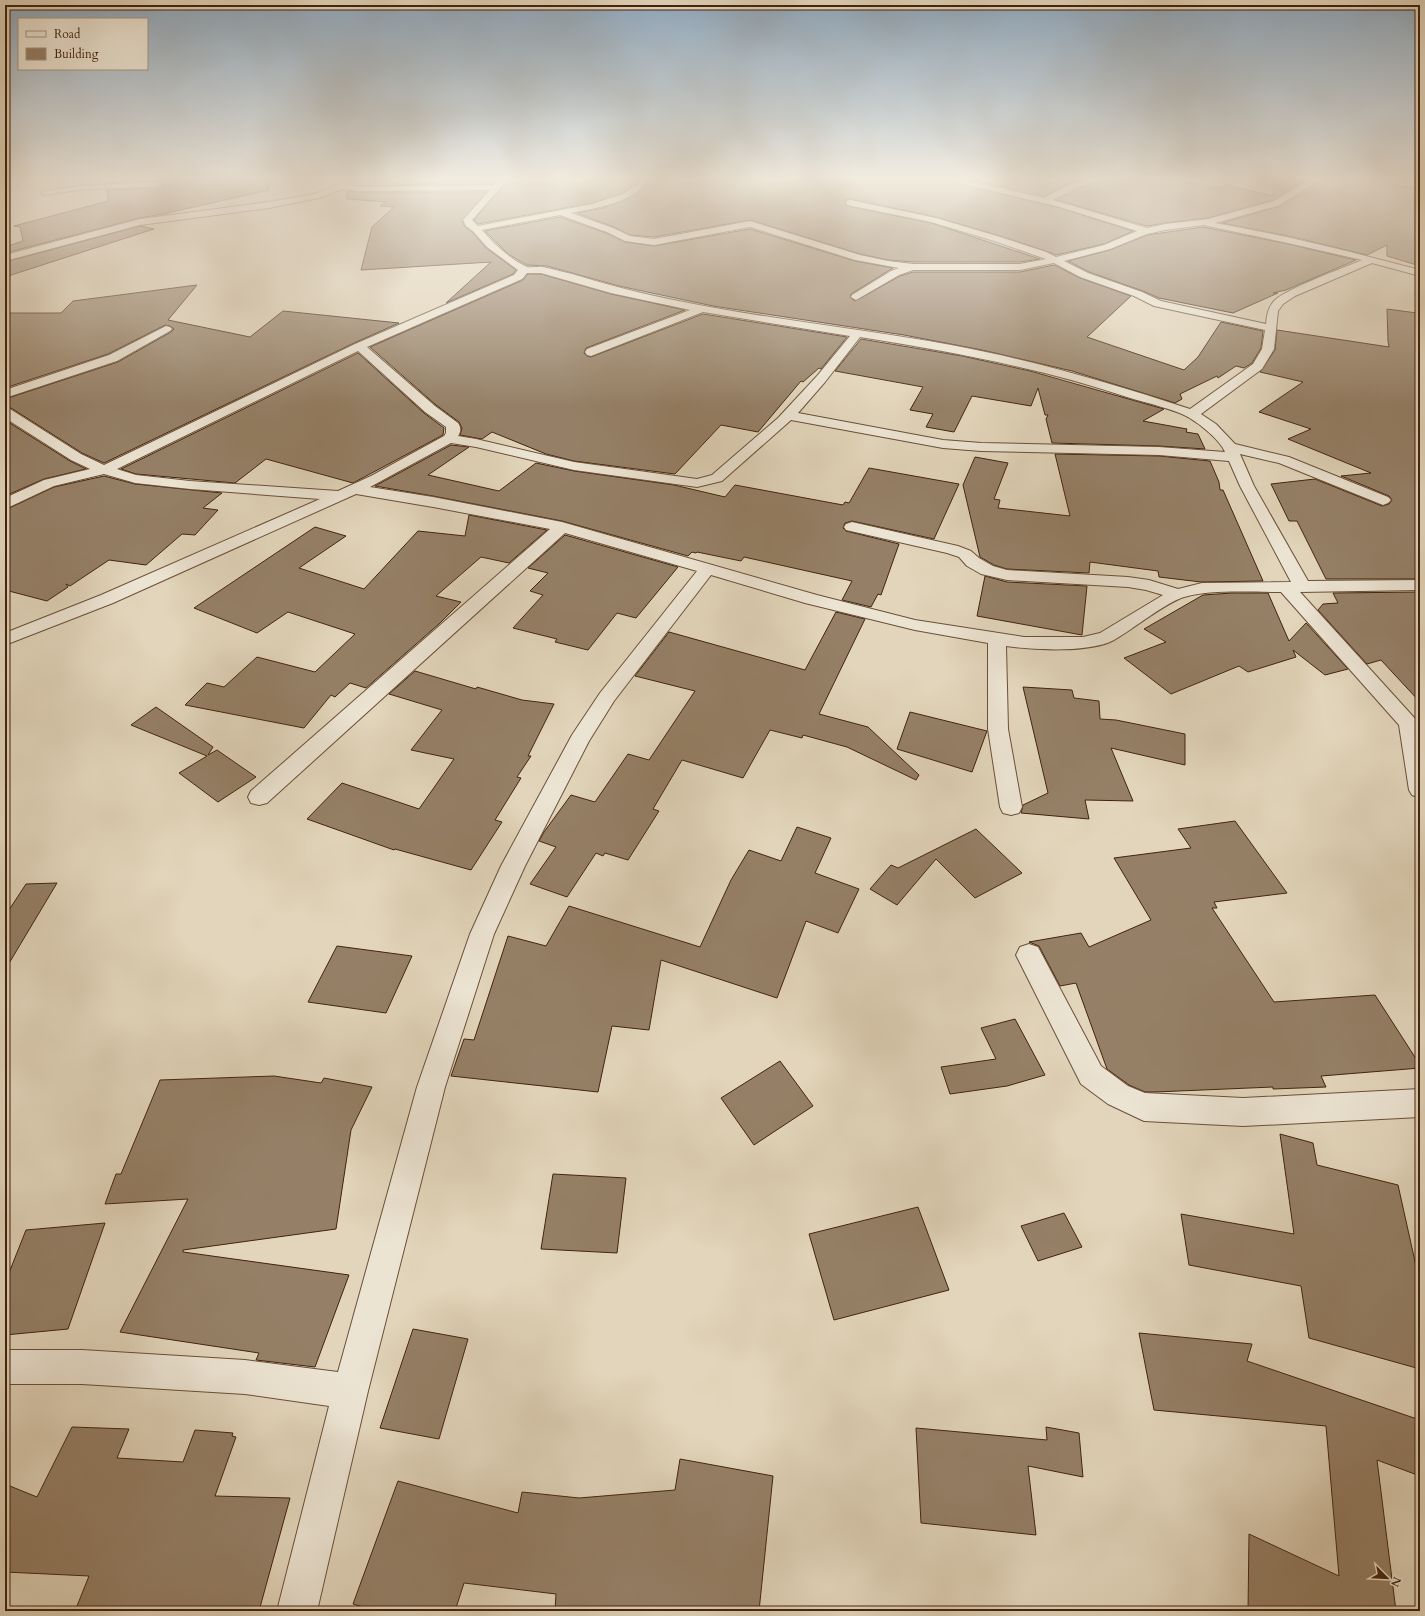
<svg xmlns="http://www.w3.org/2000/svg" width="1425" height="1616" font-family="Cardo,serif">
  <rect width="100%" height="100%" fill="#e2d5bb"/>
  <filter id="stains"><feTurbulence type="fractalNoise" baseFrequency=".005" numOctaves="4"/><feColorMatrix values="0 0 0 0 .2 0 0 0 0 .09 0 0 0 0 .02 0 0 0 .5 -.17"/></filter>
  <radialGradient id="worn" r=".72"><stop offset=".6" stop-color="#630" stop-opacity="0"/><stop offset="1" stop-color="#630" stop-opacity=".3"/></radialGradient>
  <path fill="#958067" stroke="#42230d" d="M105 179H267L269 190 163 214 140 218 5 253V247L23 241 20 227 14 226 108 201 107 190 162 188 164 186 162 180 106 183Z
    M348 179H497L494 184 358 186 348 183Z
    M509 179H638L637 183 622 193 592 203 478 224 474 220Z
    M649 179H676L677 182 740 179H942L1060 208 1133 231 1104 244 1056 255 1046 251 1000 236 936 217 850 199 846 200 845 204 847 206 931 223 1040 259 1020 262H913L888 260 860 254 750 220 654 237 630 235 614 227 577 213 603 208 625 200 643 188Z
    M968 179H1083L1069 183 1044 196Z
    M1108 179H1173L1215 188 1227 185 1273 196 1274 179H1307L1273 200 1208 218 1165 223 1147 226 1057 200 1077 189Z
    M1322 179H1399L1394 185 1419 188 1415 207 1420 208V266L1387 256V245L1367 255 1293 237 1222 223 1280 206Z
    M347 191 358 192H487L462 221 465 227 472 232 486 248 516 270 513 274 446 303 491 262 361 270 372 227 394 207 380 206 386 202 347 199Z
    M560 217 606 233 625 242 654 246 750 229 855 261 893 268 851 294 850 297 855 301 900 276 913 272H1020L1054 265 1080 278 1131 296 1087 337 1184 370 1198 357 1221 322 1263 331 1261 348 1252 363 1244 368 1236 366 1218 378 1217 376 1180 394 1182 399 1175 403 1072 371 982 350 904 335 713 306 619 286 547 266 527 265 508 254 485 231Z
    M140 226 154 229 5 277V262Z
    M1203 227 1288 244 1356 260 1286 290 1273 293H1278L1233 313 1159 298 1143 291 1089 272 1068 261 1110 250 1147 235Z
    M528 274H541L611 294 685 310 586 348 584 353 587 356 591 357 703 314 847 337 821 369 819 368 803 382 801 381 758 432 721 425 675 474 574 461 546 454 492 432 482 439 460 435 462 428 459 422 436 405 370 347 523 280Z
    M197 285 168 320 250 337 283 311 399 323 354 343 104 463 82 453 11 408 5 407V399L118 362 171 332 174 329 170 326 165 325 108 354 5 388V313H61L73 301Z
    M1387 309 1417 313 1420 346V579H1326L1297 521H1289L1271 484 1315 479 1382 506 1389 504 1392 500 1389 496 1341 476 1371 473 1288 439 1311 429 1259 412 1303 382 1260 372 1275 350 1277 330 1389 347 1388 341Z
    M861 339 962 356 1030 371 1164 409 1143 421 1187 429 1186 432 1198 434 1205 449 1159 446 1052 443 1046 419 1048 415H1045L1038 388 1031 406 972 396 954 432 926 427 933 414 910 410 923 387 835 371Z
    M358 353 424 413 444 428 443 435 353 483 266 459 235 483 136 474 121 469Z
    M5 420 70 461 86 469 44 479 5 496Z
    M451 445 469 447 428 475 499 491 536 463 574 471 674 485 725 497 735 485 843 505 845 502 849 503 869 468 959 484 934 539 852 521 845 523 843 528 846 531 899 544 881 595 878 594 871 607 842 600 852 581 744 557 741 561 697 552 696 553 692 552 688 556 562 521 433 496 375 486Z
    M1055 454 1159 456 1210 461 1219 482 1220 490H1223L1263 581 1201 582 1159 577 1158 571 1090 562 1089 573 1007 569 994 565 980 557 963 485 975 457 1008 463 994 499 1000 500 998 508 1070 516Z
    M104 476 135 484 222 493 203 508 218 510 195 535 182 534 146 565 109 560 70 586 66 584 68 587 47 601 5 590V510L54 487Z
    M469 515 547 530 509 563 481 557 436 596 461 602 440 623 366 688 350 683 335 697 331 695 304 728 185 705 207 683 224 687 257 657 315 672 355 634 288 612 257 633 194 608 315 527 346 536 299 568 364 589 418 531 465 536Z
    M565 535 678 567 636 618 617 613 588 650 555 642 557 639 513 628 543 595 530 591 548 573 528 568Z
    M985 576 1007 582 1087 586 1082 635 977 616Z
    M1420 592V702L1381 660 1367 664 1318 610 1323 604 1338 603 1333 593Z
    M1232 593H1268L1289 641 1306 623 1348 669 1325 675 1293 650 1296 657 1248 672 1239 666 1171 694 1124 658 1166 642 1144 629 1203 595Z
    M836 612 865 619 819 714 868 727 919 775 916 780 847 747 803 735 802 738 770 730 743 778 682 760 653 809 659 811 628 860 605 853 603 856 596 853 567 897 530 884 556 847 539 841 544 832 571 795 595 802 628 754 649 760 695 691 635 676 669 632 805 670Z
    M415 671 476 689 477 687 522 700 554 704 528 756H531L517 777 521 778 495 820 502 822 471 870 395 849 394 850 307 819 342 783 419 809 454 759 411 750 442 710 389 694Z
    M1023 687 1072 690 1074 698 1099 701 1100 719 1116 720 1185 734V765L1111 748 1133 801 1085 800 1089 819 1021 813 1023 805 1048 793Z
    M156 707 213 747 208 755 217 750 256 777 218 802 179 773 207 756 131 725Z
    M910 712 987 731 972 772 897 749Z
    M1235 821 1287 893 1214 902 1217 908H1212L1274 1002 1375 995 1420 1065V1068L1321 1076 1326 1087 1273 1089V1087L1155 1092H1145L1129 1085 1107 1069 1076 983 1060 986 1039 946 1029 942 1081 933 1089 947 1151 920 1114 858 1191 848 1178 829Z
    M797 827 831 838 815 873 859 889 838 933 806 921 777 998 661 960 649 1030 612 1026 598 1092 451 1076 464 1039 474 1040 508 936 546 946 569 906 700 947 731 880 749 850 781 861Z
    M976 829 1022 873 975 898 936 859 897 905 870 889 891 865 898 868Z
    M57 883 5 970V916L26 884Z
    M337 946 412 956 386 1013 308 1002Z
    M1015 1019 1045 1075 1007 1086 950 1094 941 1067 996 1059 981 1028Z
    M780 1061 813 1106 754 1145 721 1098Z
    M274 1076 321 1083 324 1078 372 1087 351 1130 336 1229 183 1250V1252L349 1275 315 1367 256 1360 259 1353 120 1332 188 1199 105 1204 116 1174H121L160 1080Z
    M1280 1134 1313 1143 1317 1165 1398 1185 1420 1284V1369L1309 1338 1301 1286 1189 1265 1181 1214 1294 1234Z
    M553 1174 626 1178 617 1253 541 1249Z
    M918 1207 949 1290 834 1320 809 1234Z
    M1064 1213 1082 1247 1038 1261 1021 1226Z
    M105 1223 68 1329 5 1335V1283L26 1230Z
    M413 1329 468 1339 439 1439 380 1428Z
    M1139 1333 1252 1344 1247 1361 1420 1420V1476L1377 1460 1396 1611H1248L1249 1534 1339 1576 1326 1426 1154 1410Z
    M72 1427 129 1429 117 1458 183 1462 195 1430 233 1433 232 1436 236 1437 215 1496 290 1498 259 1611H75L89 1576 5 1572V1484L37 1497Z
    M1046 1427 1079 1433 1083 1477 1028 1466 1036 1535 921 1523 916 1428 1047 1440Z
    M680 1459 773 1476 759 1611H555L556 1594 464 1583 455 1611H377L353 1604 398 1481 518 1513 522 1492 579 1498 675 1490Z"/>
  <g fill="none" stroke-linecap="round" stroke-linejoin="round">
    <g stroke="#6a5038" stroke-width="2">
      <path id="minor" d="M16 179H25L5 194V188Z
        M337 179H345V184L358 187 495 185 499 179H508L472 220 478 226 592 204 623 194 638 184 640 179H648C636 203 595 208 571 213L613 228 630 236 654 239 750 221 860 255 888 261 913 264H1020L1046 259 994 241 931 222 847 205 846 203 847 201 850 200 936 218 1000 237 1046 252 1056 257 1104 245 1137 231 1060 207 943 179H960L1044 198 1070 184 1091 179H1107L1076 188 1053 200 1147 228 1165 224 1208 219 1274 201 1311 179H1321L1280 205 1215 223C1284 235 1352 252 1420 270V276L1372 263 1295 296 1283 304 1278 311 1274 349 1262 369 1201 414 1216 424 1235 444 1289 457 1388 497 1391 500 1388 503 1383 505 1378 503 1279 463 1240 454 1254 486 1308 581 1420 580V590L1300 592 1419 723 1420 798 1412 795 1409 790 1399 725 1281 592C1252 592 1212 589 1184 597 1163 604 1135 628 1114 640 1090 653 1033 650 1006 646L1008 729 1022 807 1019 813 1011 815 1003 813 1000 807 988 729V643L915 630 805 603 711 575 614 701 589 741 525 866 494 934 445 1087 368 1391 317 1611H277L329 1406 245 1394 82 1384H5V1350H82L245 1360 338 1372 417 1087 470 934 501 866 572 735 600 693 697 571 565 533 267 803 259 805 251 803 248 797 251 791 550 529 433 507 356 494 113 603 5 645V633L101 595 320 499 190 489 135 483 104 474 54 486 5 509V498L44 480 90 469 71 460 5 418V408L10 409 81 454 104 465 355 344 514 275 518 270 487 247 473 231 466 226 463 220 490 190 358 191 343 189 319 198 269 208 140 225 5 261V255L140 219 269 202 314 194 337 185ZM560 215 607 232 625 241 654 245 750 227 855 260 899 268 891 271 852 295 851 297 856 300 899 275 913 270H1020L1054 263 1080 277 1134 296 1154 306 1265 330 1262 349 1253 364 1190 409C1111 383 1032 360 951 345 824 322 695 313 572 274 562 272 553 269 543 267 537 266 530 269 525 266 509 258 494 244 482 230ZM1203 225 1288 243 1362 260C1344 268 1285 289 1274 301 1268 308 1267 315 1266 324L1161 301 1142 292 1088 273 1064 261 1110 249 1147 234 1165 230ZM527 273H541L611 293 690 310 587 349 585 352 587 355 591 356 703 312 850 336 817 376 778 418 712 475 697 479 574 462 476 439 458 436C461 432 461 427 458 423L435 406 367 347 522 279ZM860 337C952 352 1042 368 1130 398 1147 403 1173 409 1188 417 1200 424 1220 440 1225 452L1159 447 981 443 943 440 798 413 825 382ZM358 351 425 412 446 427V433L444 436 371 476 338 491 190 481 136 475 117 469ZM791 420 943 448 981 451 1159 455 1229 461 1240 486 1291 582 1202 583 1178 589 1149 580 1128 577 1007 570 993 566 979 558 971 551 958 546 852 522 846 524 844 527 846 530 947 553 959 557 967 566 981 574 1007 580 1128 587 1146 590 1163 595 1100 633 1083 637H1024L915 620 817 595 562 522 433 497 370 487 451 443 476 447 574 470 697 487 722 481Z
        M159 182H162V186L78 190 45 195 41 193 45 191 78 186Z
        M166 326 170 327 172 329 170 331 117 361 5 398V390L109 355Z
        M1029 944 1038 947 1101 1066 1128 1086 1145 1093 1243 1098 1420 1089V1117L1243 1126 1144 1121 1108 1104 1081 1084 1016 955 1020 947Z"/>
    </g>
    <use href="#minor" fill="#ece4d3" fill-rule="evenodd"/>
  </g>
  <linearGradient id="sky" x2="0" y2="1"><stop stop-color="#90a9be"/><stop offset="0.44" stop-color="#f2ece0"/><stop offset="1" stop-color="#f2ece0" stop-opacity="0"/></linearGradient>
  <rect width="1425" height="406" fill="url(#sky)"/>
  <rect width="1425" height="1616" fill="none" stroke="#e2d5bb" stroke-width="20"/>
  <rect x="6" y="6" width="1413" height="1604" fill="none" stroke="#42230d" stroke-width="2"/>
  <rect x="10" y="10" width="1405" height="1596" fill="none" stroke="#42230d"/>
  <rect x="18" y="18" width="130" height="52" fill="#ece4d3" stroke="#a89784"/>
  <rect x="26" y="31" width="20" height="6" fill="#ece4d3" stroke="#a89784"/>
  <text x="54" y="38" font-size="12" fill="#42230d">Road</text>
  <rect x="26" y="48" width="20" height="12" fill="#958067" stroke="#a89784"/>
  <text x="54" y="58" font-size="12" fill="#42230d">Building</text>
  <g transform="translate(1387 1578) rotate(114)" stroke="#ece4d3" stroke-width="3" paint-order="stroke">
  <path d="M0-3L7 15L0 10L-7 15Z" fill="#42230d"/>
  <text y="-6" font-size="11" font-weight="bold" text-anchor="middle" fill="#42230d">N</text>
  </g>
  <rect width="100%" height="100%" filter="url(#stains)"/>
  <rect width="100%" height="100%" fill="url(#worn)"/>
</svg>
